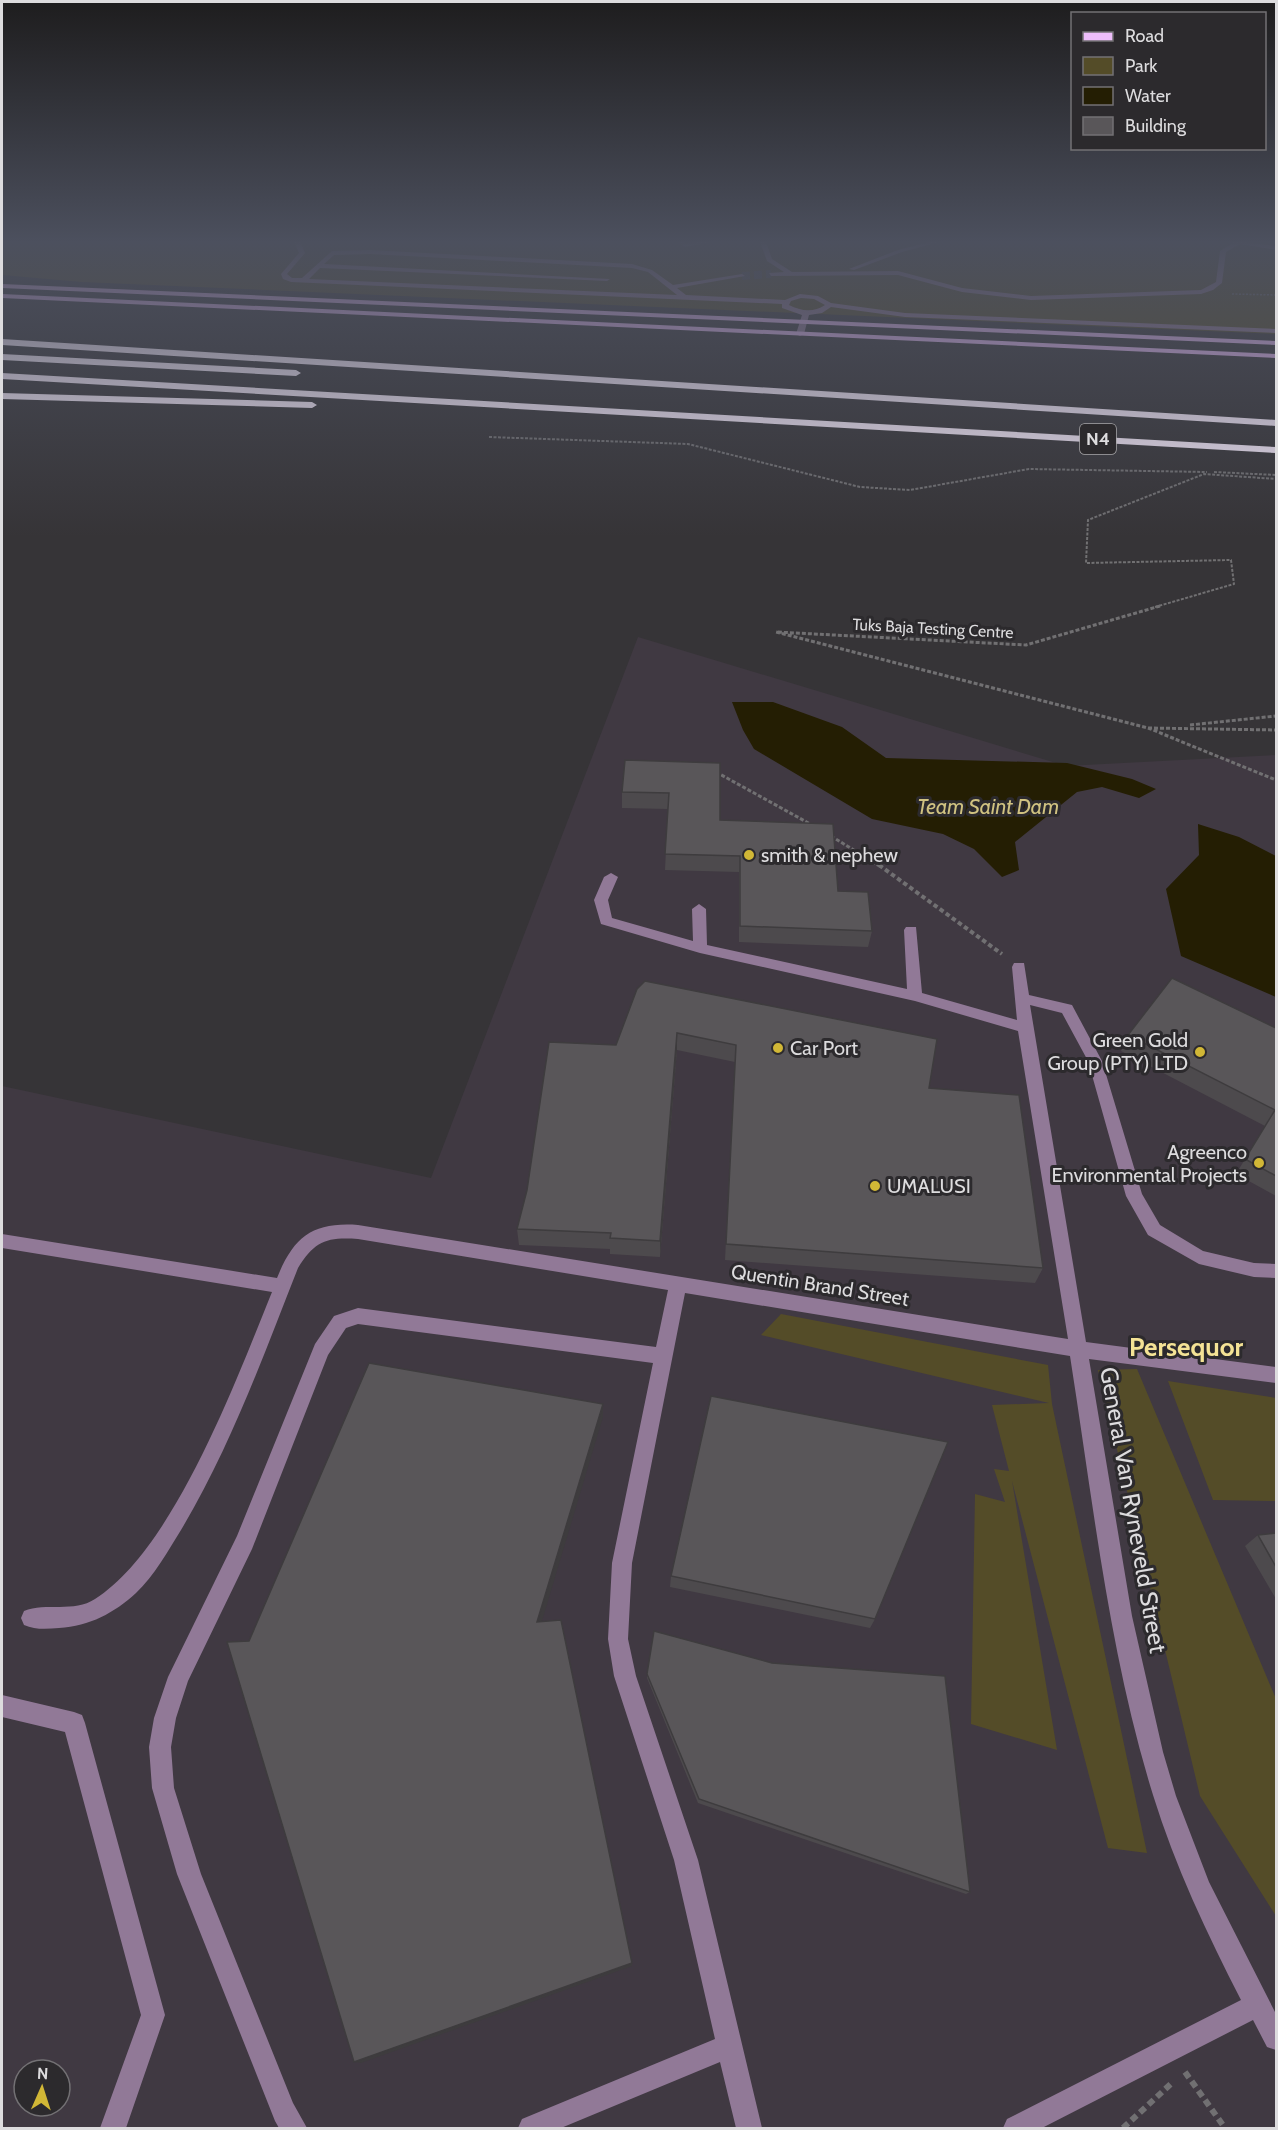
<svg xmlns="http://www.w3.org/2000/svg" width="1278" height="2130" font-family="Cabin,sans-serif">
  <rect width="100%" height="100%" fill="#363437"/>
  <path fill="#403942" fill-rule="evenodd" d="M638 637 1066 766 1276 755V2128H2V1086L431 1178ZM24 2070H60V2106H24Z"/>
  <path fill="#544c28" d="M2 239H1276V334L82 282 2 275Z
    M781 1314 1048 1365 1052 1404 1147 1853 1108 1848 1012 1481 1057 1750 971 1724 975 1494 1005 1502 994 1469 1009 1471 992 1405 1049 1403 761 1335Z
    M1137 1369 1276 1699V1916L1200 1796 1098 1370Z
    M1168 1381 1276 1398V1501L1213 1500Z"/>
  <path fill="#241e03" d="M732 702H773L842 727 886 758 1067 763 1132 779 1156 789 1139 798 1102 787 1077 792 1015 842 1019 870 1002 877 974 849 943 834 872 819 754 749 743 730Z
    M1198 824 1239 837 1276 856V997L1181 956 1166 889 1199 855Z"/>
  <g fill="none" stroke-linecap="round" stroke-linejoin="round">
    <path stroke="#4f4d50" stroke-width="8" stroke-dasharray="8 4" stroke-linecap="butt" d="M742 276 771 274"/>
    <path stroke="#717072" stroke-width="1.5" stroke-dasharray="2 1.5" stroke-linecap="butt" d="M1232 294 1276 295"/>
    <path stroke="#717072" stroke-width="2" stroke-dasharray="3 1.5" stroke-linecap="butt" d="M489 437 688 444 860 487 910 490 1029 469 1207 472
      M1214 472 1276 475
      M1155 607 1234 584 1231 560 1086 563 1088 520 1204 474 1276 479"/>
    <path stroke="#717072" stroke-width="3" stroke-dasharray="4 2" stroke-linecap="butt" d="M1160 606 1026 645 776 632 1148 728 1276 780
      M1190 725 1276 716
      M1148 728 1276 730
      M716 772 812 825
      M831 836 881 867"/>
    <path stroke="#717072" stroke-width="4" stroke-dasharray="4.5 3" stroke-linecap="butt" d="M879 865 1002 954"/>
    <path stroke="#717072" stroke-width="6" stroke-dasharray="7 4.5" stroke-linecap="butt" d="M1185 2072 1225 2128
      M1123 2128 1173 2082"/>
    <path fill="#917997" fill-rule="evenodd" d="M293 239H299L305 253 287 274 292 278H302L332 251 370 250 632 264 652 270 673 285 742 274 745 276 677 288 686 295 785 300 800 294 818 296 831 303 905 313 1276 329V333L905 317 831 307 822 313 809 315 804 334 800 336 796 334 802 315 782 308V304L291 282 283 279 281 274 299 253ZM370 254 632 268 648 272 677 295 309 279 320 268 607 281 610 279 324 264 334 255ZM801 298 814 299 825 305C813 313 801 311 789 305L791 301Z
      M673 239H680L686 243 727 239 685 247Z
      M759 239H765L772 259 792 272 898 271 962 288 1031 296 1201 290 1216 282 1220 251 1233 243 1218 239 1276 246V250L1240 244 1226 252 1222 283 1213 290 1201 294 1031 300 962 292 898 275 771 276 769 273 784 272 767 261Z
      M941 239H950L902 252 854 270 849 269 898 250Z
      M611 873 618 877 608 900 612 918 693 941 692 909 699 904 706 909 707 945 907 989 904 930 906 927H916L922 993 1017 1020 1012 967 1014 963H1024L1029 995 1072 1005 1102 1061 1142 1194 1160 1225 1203 1251 1254 1263 1276 1264V1278L1254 1277 1199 1264 1148 1235 1126 1196 1088 1061 1062 1013 1030 1005 1086 1342 1276 1367V1383L1089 1359 1132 1616 1163 1752 1176 1796 1209 1882 1276 2014V2050L1267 2047 1253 2020 1042 2128H1003L1007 2119 1241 2000C1207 1934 1175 1866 1153 1795 1109 1653 1093 1502 1070 1356L685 1293 632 1563 628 1639 636 1676 698 1860 762 2128H736L720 2062 561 2128H518L522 2119 715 2039 674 1860 614 1676 608 1639 612 1563 653 1363 358 1324 346 1328 328 1355 252 1549 188 1681 176 1718 171 1747 174 1788 201 1874 293 2103 307 2128H279L275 2121 177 1874 152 1788 149 1747 154 1718 168 1677 237 1536 315 1344 334 1316 358 1308 656 1347 668 1290 358 1239C326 1237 315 1241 298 1268 263 1357 230 1448 181 1530 168 1551 154 1576 136 1593 114 1613 90 1626 59 1628 47 1629 35 1630 24 1625L21 1618 24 1611C46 1602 74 1613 95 1599 174 1549 237 1378 272 1292L2 1248V1234L277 1278C294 1236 313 1222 358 1225L1068 1339 1018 1031 915 1001 700 953 601 924 594 900 604 877Z
      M2 1695 74 1712 82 1715 85 1723 165 2015 126 2128H100L141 2015 65 1732 2 1717Z"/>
    <path fill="#edbdfa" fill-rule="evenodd" d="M2 284 1276 341V345L2 288Z
      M2 294 1276 354V358L2 298Z"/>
    <path fill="#f7ebfa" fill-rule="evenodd" d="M2 339 1276 420V426L2 345Z
      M2 354 296 370 301 373 296 376 2 360Z
      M2 373 1276 447V453L2 379Z
      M2 393 312 402 317 405 312 408 2 399Z"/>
  </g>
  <path fill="#4d4a4d" d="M625 760 720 820 838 891 872 931 868 947 739 942V872L665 870 668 809 622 808V792Z
    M637 989 929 1088 1043 1268 1035 1283 725 1260 735 1062 677 1050 660 1257 610 1254V1249L519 1245 517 1229 616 1045Z
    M1276 1028V1196L1236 1174 1265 1126 1121 1051 1128 1035Z
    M1276 1533V1599L1245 1546 1258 1535Z
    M671 1576 875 1619 870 1628 670 1587Z
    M647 1674 970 1892 966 1894 698 1803 647 1678Z"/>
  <path fill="#3e3c3e" d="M677 1033V1050L660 1257V1241Z
    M603 1404V1417L539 1631 537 1622Z
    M632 1963V1966L361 2063 354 2062Z"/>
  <path fill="#595659" stroke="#3e3c3e" stroke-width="1.5" d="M625 760 720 763V820L833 824 838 891 868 892 872 931 740 926V856L665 854 669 793 622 792Z
    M1172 978 1276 1028V1176L1245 1159 1275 1110 1128 1035Z
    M645 981 937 1039 929 1088 1019 1095 1043 1268 726 1244 736 1045 677 1033 660 1241 610 1238 611 1233 517 1229 527 1190 549 1042 616 1045 637 989Z
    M369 1363 603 1404 537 1622 561 1620 632 1963 354 2062 227 1642 249 1641Z
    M711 1396 948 1442 875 1619 671 1576Z
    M1276 1533V1567L1258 1535Z
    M654 1631 772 1663 945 1676 970 1892 699 1799 647 1674Z"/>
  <linearGradient id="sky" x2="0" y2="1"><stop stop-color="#1e1d1e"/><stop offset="0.45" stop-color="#4c505e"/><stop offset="1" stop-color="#4c505e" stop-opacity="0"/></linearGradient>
  <rect width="1278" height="537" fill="url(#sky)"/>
  <g fill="#d1b736" stroke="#2c2a2d" stroke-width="2">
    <circle cx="749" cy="855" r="6"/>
    <circle cx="778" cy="1048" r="6"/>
    <circle cx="1200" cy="1052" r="6"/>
    <circle cx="1259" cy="1163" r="6"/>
    <circle cx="875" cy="1186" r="6"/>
  </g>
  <g text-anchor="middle" stroke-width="6" stroke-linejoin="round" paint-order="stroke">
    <g font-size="16" fill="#dddcde" stroke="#2c2a2d">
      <text transform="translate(933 628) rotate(3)" y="6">Tuks Baja Testing Centre</text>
    </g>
    <rect fill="#2c2a2d" stroke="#a8a7a9" stroke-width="1.5" x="1080" y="424" width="36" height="30" rx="4.5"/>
    <g font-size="18" font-weight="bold" fill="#dddcde">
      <text x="1098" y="445">N4</text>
    </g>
    <g font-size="20" fill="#dddcde" stroke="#2c2a2d" text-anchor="start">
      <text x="761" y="862">smith &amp; nephew</text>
      <text x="1188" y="1047" text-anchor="end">Green Gold<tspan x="1188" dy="23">Group (PTY) LTD</tspan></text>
      <text x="790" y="1055">Car Port</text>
      <text x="1247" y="1159" text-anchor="end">Agreenco<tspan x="1247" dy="23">Environmental Projects</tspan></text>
      <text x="887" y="1193">UMALUSI</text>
    </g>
    <g font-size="20" fill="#dddcde" stroke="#2c2a2d">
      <text transform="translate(820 1285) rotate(9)" y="7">Quentin Brand Street</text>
    </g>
    <g font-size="21" font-style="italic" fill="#d0c281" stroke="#2c2a2d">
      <text x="988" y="814">Team Saint Dam</text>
    </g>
    <g font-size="24" fill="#dddcde" stroke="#2c2a2d">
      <text transform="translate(1133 1510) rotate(80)" y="8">General Van Ryneveld Street</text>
    </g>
    <g font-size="26" font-weight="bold" fill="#f4e395" stroke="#2c2a2d">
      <text x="1186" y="1356">Persequor</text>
    </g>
  </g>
  <rect width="1278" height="2130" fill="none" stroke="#dddcde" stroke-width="6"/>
  <rect x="1071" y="12" width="195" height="138" fill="#2c2a2d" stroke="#737174" stroke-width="1.5"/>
  <rect x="1083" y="32" width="30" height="9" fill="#edbdfa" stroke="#737174" stroke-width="1.5"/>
  <text x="1125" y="42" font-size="18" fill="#dddcde">Road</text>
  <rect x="1083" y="57" width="30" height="18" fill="#544c28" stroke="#737174" stroke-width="1.5"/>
  <text x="1125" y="72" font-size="18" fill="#dddcde">Park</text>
  <rect x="1083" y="87" width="30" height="18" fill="#241e03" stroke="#737174" stroke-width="1.5"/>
  <text x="1125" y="102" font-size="18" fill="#dddcde">Water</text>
  <rect x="1083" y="117" width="30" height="18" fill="#595659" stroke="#737174" stroke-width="1.5"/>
  <text x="1125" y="132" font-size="18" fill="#dddcde">Building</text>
  <g transform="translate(42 2088) rotate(3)"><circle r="28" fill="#2c2a2d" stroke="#737174" stroke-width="1.5"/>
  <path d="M0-4.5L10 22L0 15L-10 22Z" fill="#d1b736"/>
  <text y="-9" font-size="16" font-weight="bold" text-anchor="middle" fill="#dddcde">N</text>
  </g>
</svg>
